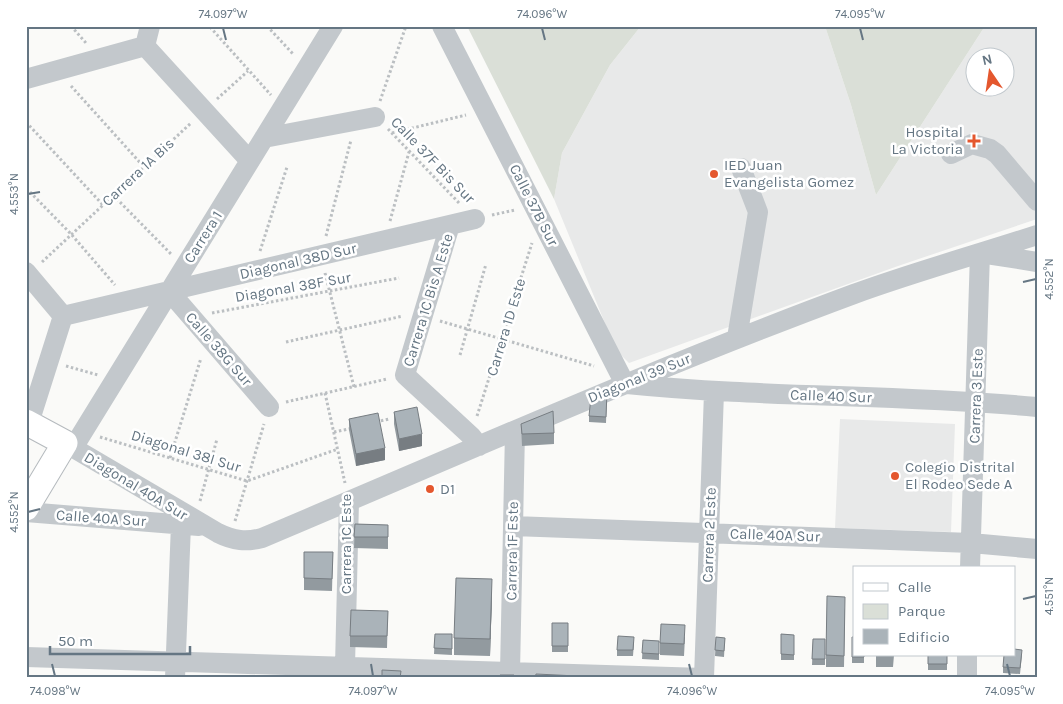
<svg xmlns="http://www.w3.org/2000/svg" width="1063" height="704" font-family="Karla,sans-serif">
  <rect width="100%" height="100%" fill="#fafaf8"/>
  <path fill="#e8e9e9" fill-rule="evenodd" d="M641 26H825L851 105 876 195 985 26H1037V219L898 266 629 363 616 350 554 199 562 153 610 65ZM976 58H1006V88H976Z
    M840 419 955 424 951 532 835 528Z"/>
  <path fill="#dadfd7" d="M467 26H641L610 65 562 153 554 199Z
    M825 26H985L876 195 851 105Z"/>
  <g fill="none" stroke-linecap="round" stroke-linejoin="round">
    <g stroke="#b5babe" stroke-width="27">
      <path id="major" d="M26 422 65 443 26 508"/>
    </g>
    <path stroke="#bbbfc2" stroke-width="3" stroke-dasharray="2.5 2.5" stroke-linecap="butt" d="M71 26 86 43
      M267 26 294 55
      M210 27 271 95
      M71 86 144 167
      M217 99 248 71
      M380 101 406 26
      M26 122 103 205
      M388 129 460 204
      M392 133 466 115
      M30 192 71 234 115 285
      M113 195 172 255
      M492 215 515 210
      M390 221 409 152
      M326 236 351 140
      M260 251 287 167
      M42 262 191 123
      M325 273 354 387
      M212 313 399 278
      M440 321 594 366
      M286 342 403 316
      M460 355 486 264
      M66 366 98 375
      M325 393 345 483
      M286 402 387 379
      M477 416 532 243
      M376 422 389 419
      M334 432 353 428
      M100 437 247 481 338 449
      M170 458 201 358
      M200 501 217 439
      M235 521 264 424"/>
    <path stroke="#c3c8cc" stroke-width="20" d="M442 26 625 384
      M145 46 250 161
      M26 79 145 46 150 26
      M264 138 375 117
      M951 154 972 144 990 149 997 154 1037 201
      M450 225 405 375 471 436 479 446
      M26 272 63 316
      M169 291 269 407
      M63 316 475 219
      M737 338 758 212 741 168
      M627 384C764 398 901 394 1037 407
      M29 423 63 316
      M65 443 218 533C234 541 246 542 262 538 459 455 654 368 854 294 914 272 976 255 1037 235
      M73 448 333 26
      M26 512 199 526
      M513 526 971 543 1037 549
      M970 568 980 253 1037 262
      M26 657 704 678
      M345 666 349 501
      M510 672 515 431
      M175 678 181 524
      M704 678 714 392
      M967 678V655"/>
    <use href="#major" stroke="#fff" stroke-width="25"/>
  </g>
  <path fill="#929a9f" d="M607 391 606 423 589 422V416Z
    M394 412 422 446 399 451 394 424Z
    M349 419 385 460 356 466 349 430Z
    M521 424 554 433V444L522 446Z
    M355 524 388 525V549L354 548Z
    M304 552H333L332 591 304 590Z
    M492 596 490 656 454 655V638Z
    M845 608 844 667H826V655Z
    M388 611 387 648 350 647V636Z
    M552 623H568V652H552Z
    M435 634H452V655L434 654Z
    M781 634 794 635V660H781Z
    M685 637 684 656 660 655V643Z
    M716 637 725 638 724 657 715 656Z
    M852 637 864 655V663H852Z
    M813 639H825V665H812Z
    M643 640 659 641V660L642 659Z
    M634 642 633 656H617V650Z
    M876 655H894L893 667H876Z
    M928 655H947V670H928Z
    M1022 655 1020 674 1003 673V667Z"/>
  <path fill="#777d82" d="M422 434V446L399 451V439Z
    M385 448V460L356 466V454Z
    M492 579V596L490 656V639Z"/>
  <path fill="#aab3b9" stroke="#777d82" d="M607 391 606 417 589 416 591 397Z
    M417 407 422 434 399 439 394 412Z
    M553 411 554 433 522 434 521 424Z
    M378 413 385 448 356 454 349 419Z
    M355 524 388 525V537H354Z
    M304 552H333L332 579 304 578Z
    M456 578 492 579 490 639 454 638Z
    M827 596 845 597 844 656 826 655Z
    M351 610 388 611 387 636H350Z
    M552 623H568V646H552Z
    M661 624 685 625 684 644 660 643Z
    M435 634H452V649L434 648Z
    M781 634 794 635V655L781 654Z
    M618 636 634 637 633 650H617Z
    M716 637 725 638 724 651 715 650Z
    M852 637H854V655H864V657H852Z
    M813 639H825V659H812Z
    M643 640 659 641V654L642 653Z
    M1014 649 1022 650 1020 668 1003 667 1004 655H1014Z
    M928 655H947V664H928Z
    M382 670 401 671 400 678H382Z
    M536 674 577 676V678H535Z
    M500 675H514V678H500Z"/>
  <path fill="none" stroke="#657683" stroke-width="2" d="M223 28 226 40M542 28 545 40M860 28 863 40M28 194 40 192M1023 282 1036 279M28 512 40 509M1023 599 1036 596M52 664 55 676M371 664 373 676M689 664 692 676M1007 664 1010 676"/>
  <g fill="#e4572e" stroke="#fff" stroke-width="2">
    <path d="M971.5 133.5h5v5h5v5h-5v5h-5v-5h-5v-5h5z"/>
    <circle cx="714" cy="174" r="5"/>
    <circle cx="895" cy="476" r="5"/>
    <circle cx="430" cy="489" r="5"/>
  </g>
  <g text-anchor="middle" stroke-width="5" stroke-linejoin="round" paint-order="stroke">
    <g font-size="15" fill="#657683" stroke="#fff" text-anchor="start">
      <text x="963" y="137" text-anchor="end">Hospital<tspan x="963" dy="17">La Victoria</tspan></text>
      <text x="724" y="170">IED Juan<tspan x="724" dy="17">Evangelista Gomez</tspan></text>
      <text x="905" y="472">Colegio Distrital<tspan x="905" dy="17">El Rodeo Sede A</tspan></text>
      <text x="440" y="494">D1</text>
    </g>
    <g font-size="15" fill="#657683" stroke="#fff">
      <text transform="translate(433 160) rotate(46)" y="5">Calle 37F Bis Sur</text>
      <text transform="translate(138 172) rotate(-43)" y="5">Carrera 1A Bis</text>
      <text transform="translate(534 205) rotate(63)" y="5">Calle 37B Sur</text>
      <text transform="translate(203 237) rotate(-58)" y="5">Carrera 1</text>
      <text transform="translate(298 261) rotate(-13)" y="5">Diagonal 38D Sur</text>
      <text transform="translate(293 287) rotate(-10)" y="5">Diagonal 38F Sur</text>
      <text transform="translate(428 300) rotate(-73)" y="5">Carrera 1C Bis A Este</text>
      <text transform="translate(506 327) rotate(-73)" y="5">Carrera 1D Este</text>
      <text transform="translate(219 349) rotate(49)" y="5">Calle 38G Sur</text>
      <text transform="translate(639 378) rotate(-22)" y="5">Diagonal 39 Sur</text>
      <text transform="translate(831 396) rotate(2)" y="5">Calle 40 Sur</text>
      <text transform="translate(976 396) rotate(-88)" y="5">Carrera 3 Este</text>
      <text transform="translate(186 451) rotate(17)" y="5">Diagonal 38I Sur</text>
      <text transform="translate(136 486) rotate(31)" y="5">Diagonal 40A Sur</text>
      <text transform="translate(101 518) rotate(4)" y="5">Calle 40A Sur</text>
      <text transform="translate(709 535) rotate(-88)" y="5">Carrera 2 Este</text>
      <text transform="translate(775 535) rotate(2)" y="5">Calle 40A Sur</text>
      <text transform="translate(346 544) rotate(-90)" y="5">Carrera 1C Este</text>
      <text transform="translate(512 551) rotate(-89)" y="5">Carrera 1F Este</text>
    </g>
  </g>
  <rect width="1063" height="704" fill="none" stroke="#ffffff" stroke-width="55"/>
  <rect x="853" y="566" width="162" height="90" fill="#ffffff" stroke="#c1c8cd"/>
  <rect x="863" y="583" width="25" height="8" fill="#ffffff" stroke="#c1c8cd"/>
  <text x="898" y="592" font-size="15" fill="#657683">Calle</text>
  <rect x="863" y="604" width="25" height="15" fill="#dadfd7" stroke="#c1c8cd"/>
  <text x="898" y="616" font-size="15" fill="#657683">Parque</text>
  <rect x="863" y="629" width="25" height="15" fill="#aab3b9" stroke="#c1c8cd"/>
  <text x="898" y="642" font-size="15" fill="#657683">Edificio</text>
  <g transform="translate(990 72) rotate(347)"><circle r="24" fill="#ffffff" stroke="#c1c8cd"/>
  <path d="M0-4L9 19L0 12L-9 19Z" fill="#e4572e"/>
  <text y="-8" font-size="14" font-weight="bold" text-anchor="middle" fill="#657683">N</text>
  </g>
  <path d="M50 646v8h140v-8" fill="none" stroke="#657683" stroke-width="2.5"/>
  <text x="58" y="646" font-size="15" fill="#657683" stroke="#ffffff" stroke-width="4" paint-order="stroke">50 m</text>
  <rect x="28" y="28" width="1008" height="648" fill="none" stroke="#657683" stroke-width="2"/>
  <g font-size="12" text-anchor="middle" fill="#657683">
    <text x="223" y="18">74.097°W</text>
    <text x="542" y="18">74.096°W</text>
    <text x="860" y="18">74.095°W</text>
    <text transform="translate(14 194) rotate(-90)" y="4">4.553°N</text>
    <text transform="translate(1049 279) rotate(-90)" y="4">4.552°N</text>
    <text transform="translate(14 512) rotate(-90)" y="4">4.552°N</text>
    <text transform="translate(1049 596) rotate(-90)" y="4">4.551°N</text>
    <text x="55" y="695">74.098°W</text>
    <text x="373" y="695">74.097°W</text>
    <text x="692" y="695">74.096°W</text>
    <text x="1010" y="695">74.095°W</text>
  </g>
</svg>
